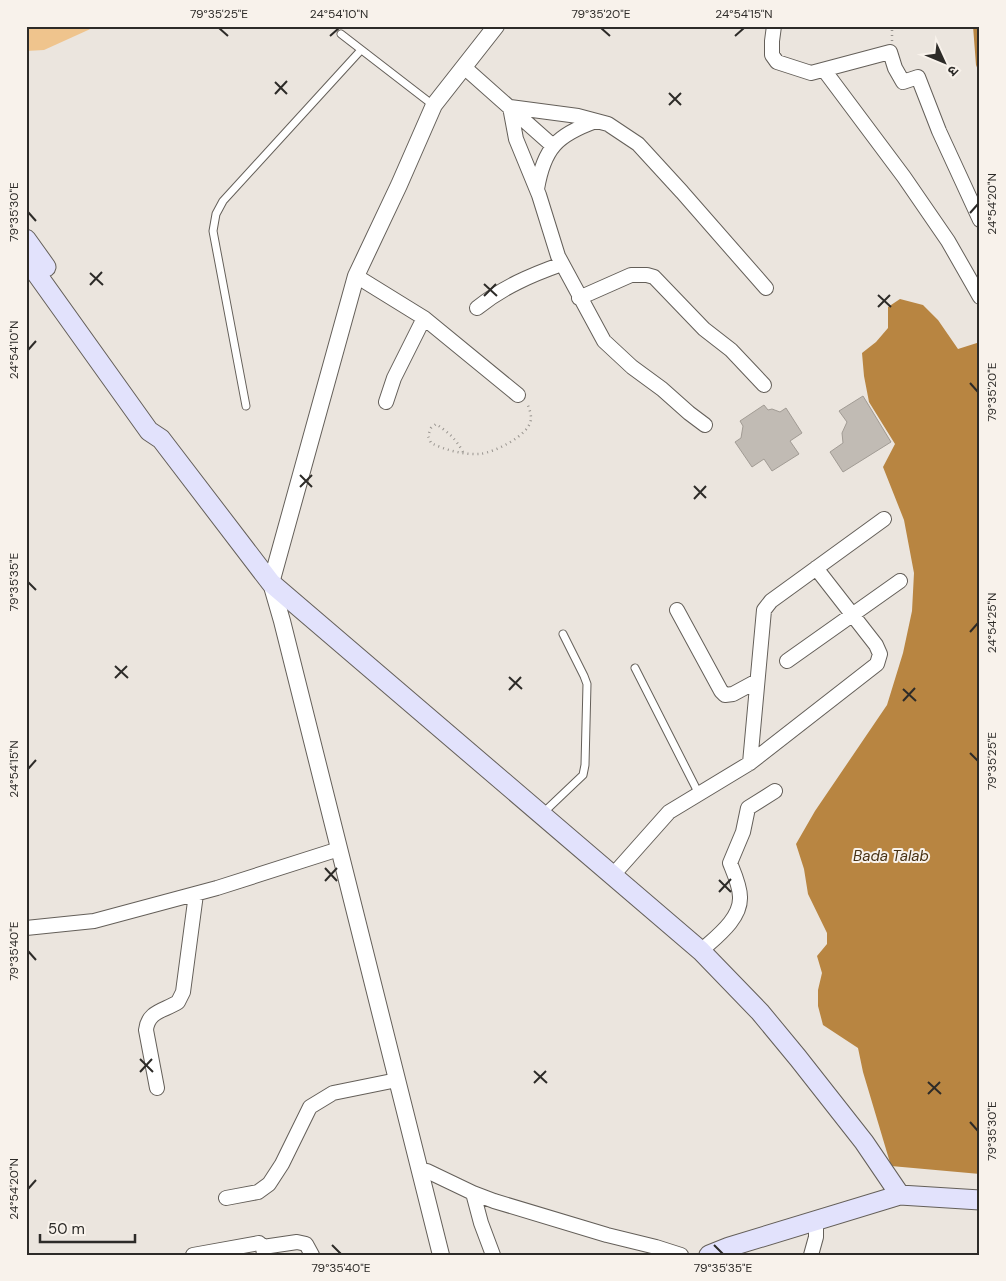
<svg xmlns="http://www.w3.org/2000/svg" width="1006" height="1281" font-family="'DM Sans','Noto Sans Devanagari',sans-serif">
  <rect width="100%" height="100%" fill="#ebe5de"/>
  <path fill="#efc48d" d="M26 26H97L44 50 26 51Z"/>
  <path fill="#b88541" d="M973 26H980V75L976 65Z
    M900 299 923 305 938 320 958 349 980 342V1174L891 1166 863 1072 858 1048 823 1025 818 1006V990L822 973 817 956 827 944V933L808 894 804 869 796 844 815 811 887 705 903 653 912 611 914 573 904 520 883 467 895 444 869 402 864 376 862 353 876 342 888 328V307Z"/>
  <path fill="#c1bbb4" stroke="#a19b94" d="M863 396 891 442 843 472 830 452 843 443 842 433 847 422 839 411Z
    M764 405 768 410 772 409 780 412 786 408 802 433 790 441 799 454 772 471 764 459 752 467 735 442 741 438 743 426 740 421Z"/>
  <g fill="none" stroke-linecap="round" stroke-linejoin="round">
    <g stroke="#645f59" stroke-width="9">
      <path id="service" d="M341 34 433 105
        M246 406 213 231 216 214 223 201 361 50
        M635 668 699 794
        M543 813 583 775 585 765 587 684 584 676 563 634"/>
    </g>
    <g stroke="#645f59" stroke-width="16">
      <path id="minor" d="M774 26 772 41V55L777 62 811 73 890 52 895 68 903 82 918 77 939 131 980 220
        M464 67 553 146
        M824 70 904 177 948 241 980 297
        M537 189C544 148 557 135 596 121
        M356 276 424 318 518 395
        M579 298 631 275H647L654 277 704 329 731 350 764 385
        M477 308C503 287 531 275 562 264
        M386 402 394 378 424 318
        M705 425 689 413 662 389 632 367 604 341 558 256 539 195 516 139 510 107 578 116 608 124 638 144 682 192 766 288
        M677 610 721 691 725 695 733 694 757 681
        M787 661 900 581
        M750 763 764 610 771 601 884 519
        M613 875 669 812 750 763 877 664 880 654 876 645 816 568
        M26 928 94 921 217 888 339 849
        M701 951C716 937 741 919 740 897 740 886 734 873 730 863L743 832 748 808 775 791
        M157 1088 146 1030C148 1011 164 1011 178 1002L183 992 196 894
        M420 1171H427L473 1193 494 1201 607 1235 656 1247 681 1255
        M473 1193 481 1223 493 1255
        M226 1198 258 1192 269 1184 282 1164 310 1107 333 1093 397 1080
        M263 1247 297 1242 306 1244 312 1255
        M193 1255 259 1243 263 1247 264 1255
        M811 1255 816 1237V1220"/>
    </g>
    <g stroke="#645f59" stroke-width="18">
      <path id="tertiary" d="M441 1255 282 621 271 583 356 276 399 185 434 105 496 26"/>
    </g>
    <g stroke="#645f59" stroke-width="21">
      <path id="secondary" d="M26 239 46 267
        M26 259 149 431 161 439 271 583 701 951 760 1012 798 1058 864 1142 900 1195
        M709 1255 729 1247 900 1195 980 1200"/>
    </g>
    <path stroke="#97938e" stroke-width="2.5" stroke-dasharray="1 4" stroke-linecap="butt" d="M892 41V26
      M463 452C456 439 448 432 436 424L431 428 428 436 431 443C445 450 464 455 480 454 495 452 531 435 531 418 531 413 529 408 527 403"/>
    <use href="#service" stroke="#fff" stroke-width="7"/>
    <use href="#minor" stroke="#fff" stroke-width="14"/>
    <use href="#tertiary" stroke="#fff" stroke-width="16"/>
    <use href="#secondary" stroke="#e2e2fc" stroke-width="19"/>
  </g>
  <path fill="none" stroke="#2d2b28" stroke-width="2" d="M219 28 228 36M601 28 610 36M330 36 339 28M735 36 744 28M275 82 287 94M669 93 681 105M275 94 287 81M669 105 681 93M28 212 36 221M970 213 978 204M90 273 103 285M484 284 497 296M90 285 102 272M878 295 891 307M484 296 496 284M878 307 890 295M28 350 36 341M970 383 978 392M300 475 312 487M694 486 706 498M300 487 312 475M694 499 706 486M28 582 36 590M970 632 978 623M115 666 128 678M509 677 522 689M115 678 127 666M903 689 916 701M509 690 521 677M903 701 915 688M970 753 978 761M28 769 36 760M325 868 337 881M719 880 731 892M325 881 337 868M719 892 731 879M28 951 36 960M140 1059 153 1072M534 1071 547 1083M140 1072 152 1059M928 1082 941 1094M534 1083 546 1071M928 1094 940 1082M970 1122 978 1131M28 1189 36 1180M332 1245 341 1254M714 1245 723 1254"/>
  <g text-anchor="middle" stroke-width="4" stroke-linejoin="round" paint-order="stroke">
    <g font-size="15" font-style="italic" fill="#473113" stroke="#f8f2eb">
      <text x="891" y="861">Bada Talab</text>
    </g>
  </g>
  <rect width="1006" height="1281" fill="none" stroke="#f8f2eb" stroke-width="55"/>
  <g transform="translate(944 62) rotate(134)" stroke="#f8f2eb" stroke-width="4" paint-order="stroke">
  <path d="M0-4L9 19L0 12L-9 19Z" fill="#2d2b28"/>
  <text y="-8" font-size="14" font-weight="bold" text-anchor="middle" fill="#2d2b28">उ</text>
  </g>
  <path d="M40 1234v8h95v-8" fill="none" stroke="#2d2b28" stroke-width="2.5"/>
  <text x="48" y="1234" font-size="15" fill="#2d2b28" stroke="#f8f2eb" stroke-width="4" paint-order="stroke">50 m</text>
  <rect x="28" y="28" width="950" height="1226" fill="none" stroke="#2d2b28" stroke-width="2"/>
  <g font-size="12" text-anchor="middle" fill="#2d2b28">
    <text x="219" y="18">79°35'25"E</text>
    <text x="339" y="18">24°54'10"N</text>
    <text x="601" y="18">79°35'20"E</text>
    <text x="744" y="18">24°54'15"N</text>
    <text transform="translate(992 204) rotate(-90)" y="4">24°54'20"N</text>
    <text transform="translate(14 212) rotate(-90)" y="4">79°35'30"E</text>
    <text transform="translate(14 350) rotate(-90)" y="4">24°54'10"N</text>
    <text transform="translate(992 392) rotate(-90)" y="4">79°35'20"E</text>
    <text transform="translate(14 582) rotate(-90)" y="4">79°35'35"E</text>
    <text transform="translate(992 623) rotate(-90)" y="4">24°54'25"N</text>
    <text transform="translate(992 761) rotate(-90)" y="4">79°35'25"E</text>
    <text transform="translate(14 769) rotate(-90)" y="4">24°54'15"N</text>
    <text transform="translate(14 951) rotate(-90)" y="4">79°35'40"E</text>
    <text transform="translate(992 1131) rotate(-90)" y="4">79°35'30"E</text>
    <text transform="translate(14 1189) rotate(-90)" y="4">24°54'20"N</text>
    <text x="341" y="1272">79°35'40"E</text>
    <text x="723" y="1272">79°35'35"E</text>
  </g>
</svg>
